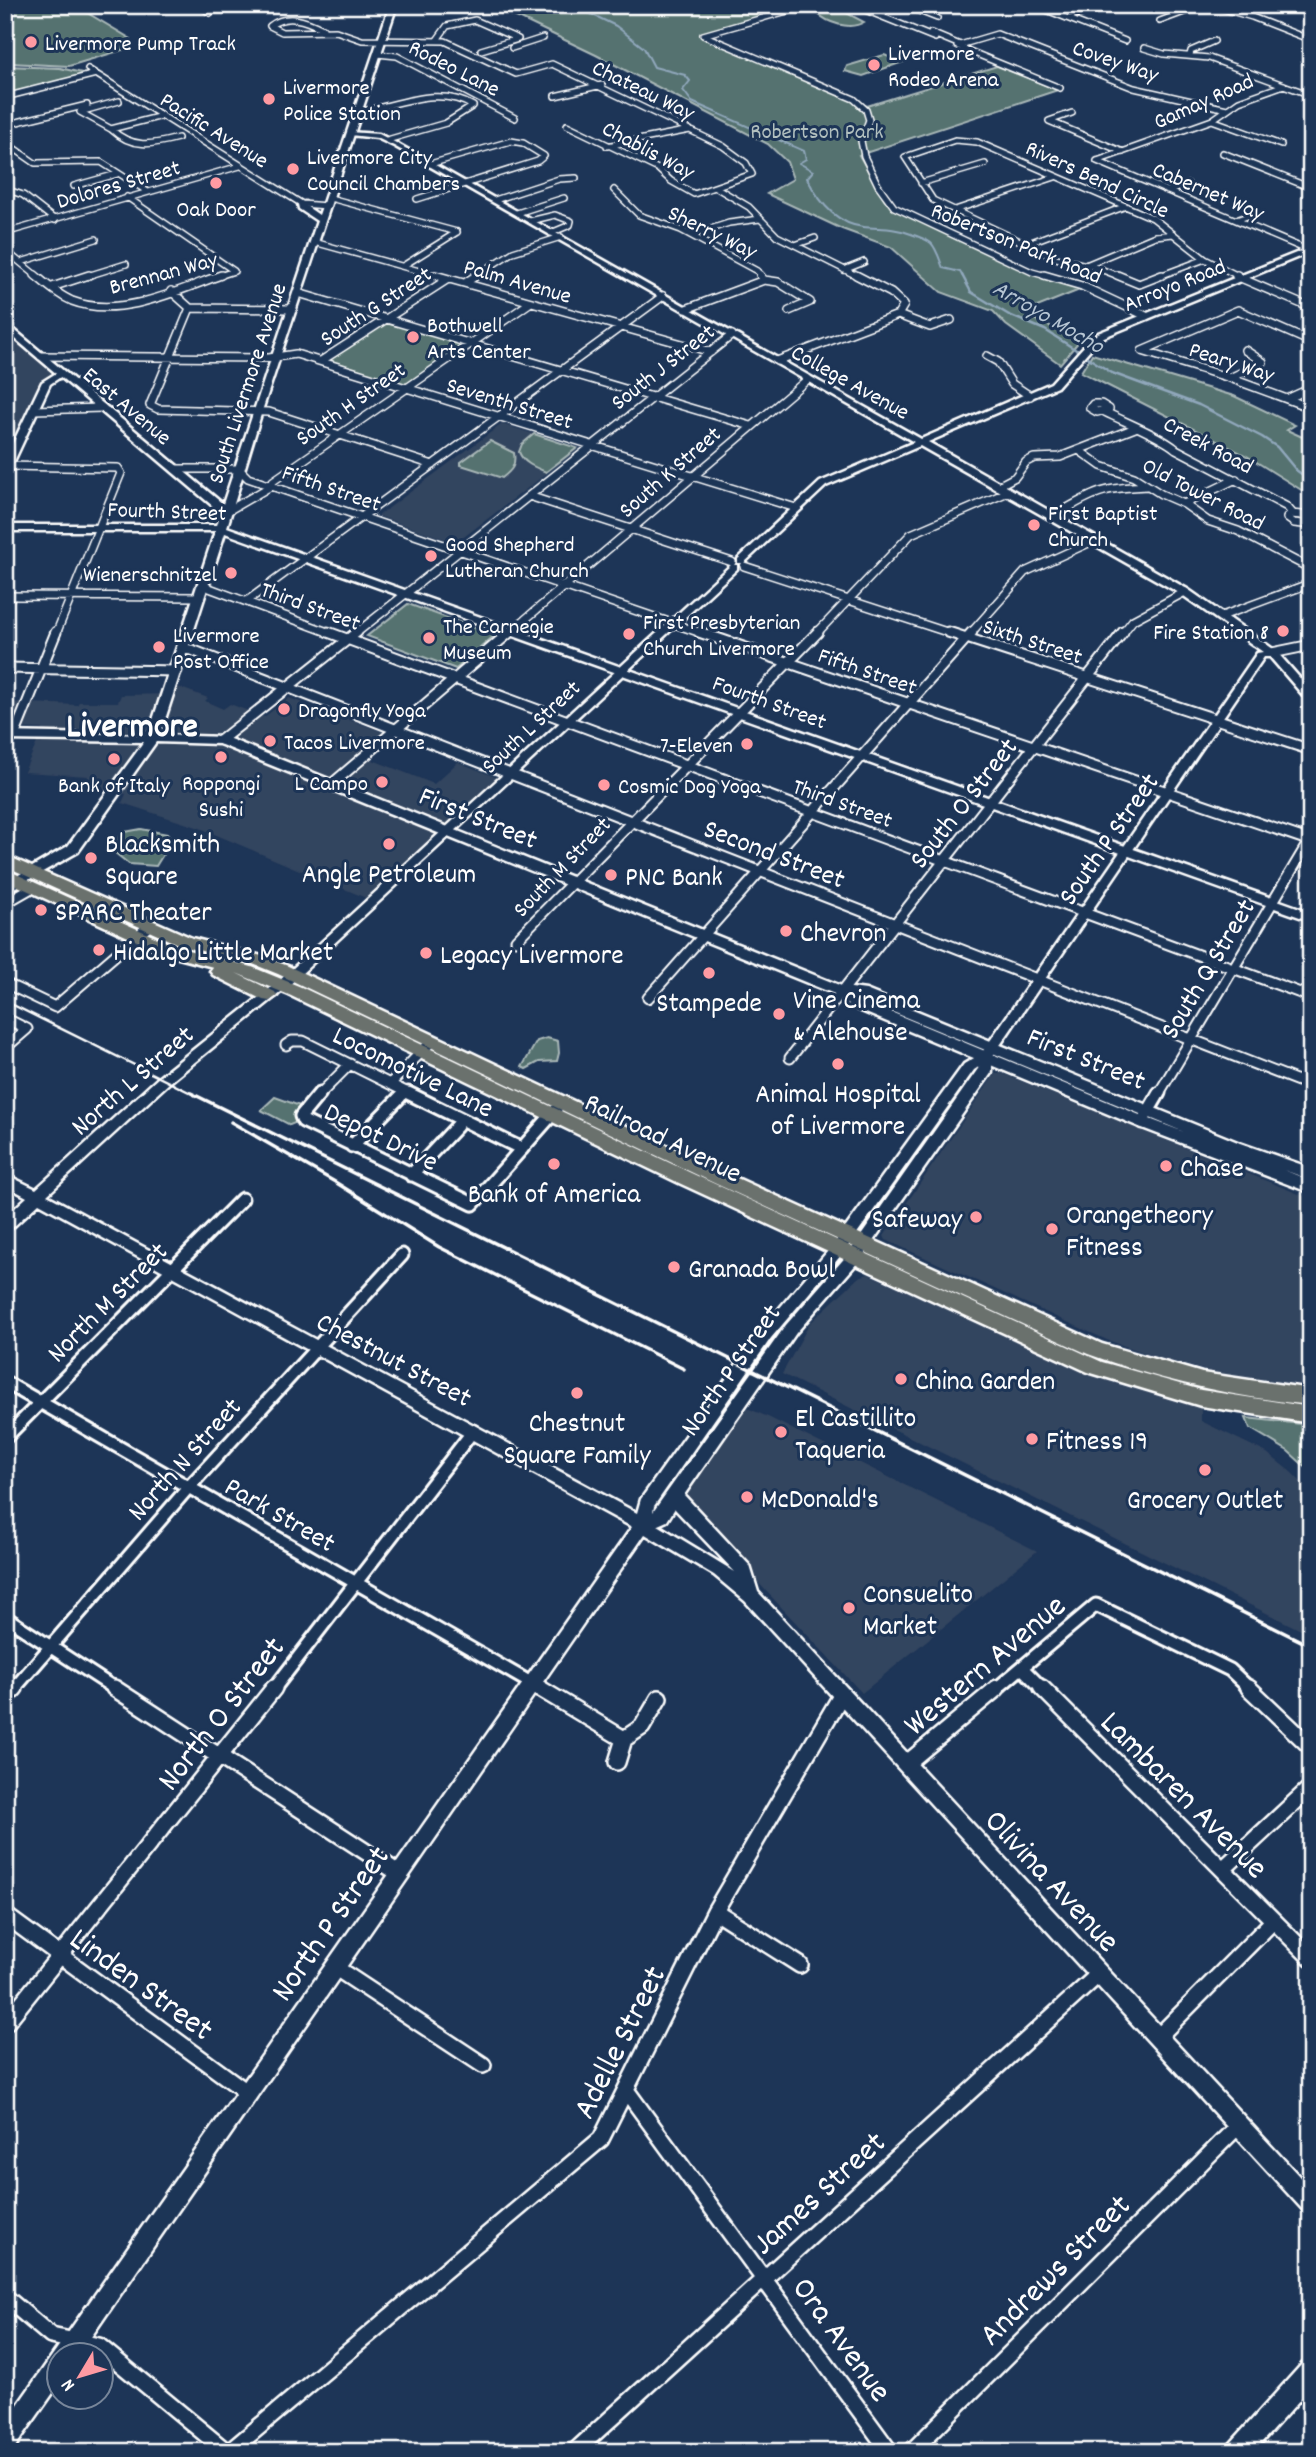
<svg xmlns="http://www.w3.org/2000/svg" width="1316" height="2457" font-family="Dekko,sans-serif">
  <rect width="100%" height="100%" fill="#1d3557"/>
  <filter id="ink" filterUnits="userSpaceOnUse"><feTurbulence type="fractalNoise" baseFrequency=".0143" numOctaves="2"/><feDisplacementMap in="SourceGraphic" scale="14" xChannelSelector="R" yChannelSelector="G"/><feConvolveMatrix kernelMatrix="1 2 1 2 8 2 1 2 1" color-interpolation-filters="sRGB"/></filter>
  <g filter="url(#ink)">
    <path fill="#33445e" d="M5 334 61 374 46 382 5 449Z
      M502 424 580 448 456 543 378 516Z
      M178 687 208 698 205 701 223 709 230 704 264 717 289 698 383 732 360 755 434 784 458 762 498 778 366 898 200 828 122 803 126 794 85 786 88 776 24 772 43 729 5 728V702L77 705 79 702H118L121 695 175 694Z
      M1001 1073 1311 1199V1386L1211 1372 1157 1357 1107 1340 886 1240 884 1236 995 1074Z
      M868 1274 1114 1383 1201 1408V1421L1267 1453 1291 1472 1311 1492V1635L782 1374 810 1323 859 1277Z
      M745 1407 768 1417 1037 1551 862 1693 689 1509 684 1498Z"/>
    <path fill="#547270" stroke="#aab8b8" stroke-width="2" d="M37 5H74L131 39 129 48 69 66 10 63 5 60V12Z
      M484 5H802L704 33 867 106 997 66 1058 90 859 155 886 202 895 209 1029 272 1082 289 1022 313 1080 340 1060 364 1006 325 993 311 941 292 891 247 842 229 767 194 793 179 787 162 768 144 596 55 521 19Z
      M821 9 841 10 864 22C850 31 827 23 816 12Z
      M884 55 903 62 863 76 845 71 847 66Z
      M5 66 60 68 91 75 5 96Z
      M386 319 470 344 406 388 321 361Z
      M1092 354 1234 396 1295 425 1287 430 1311 441V496L1247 456 1081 372Z
      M534 434 577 448 546 472C535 467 524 464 519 452L522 444Z
      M490 441 514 453C516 466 512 470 502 478L461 465V462Z
      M408 604 495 635 456 669 367 636Z
      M141 829 167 834 179 846 164 853 156 866 129 864 114 852V842L125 832Z
      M547 1038 558 1041 559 1053 557 1061 539 1062 526 1069 522 1067 537 1041Z
      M275 1097 300 1106 296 1114 297 1122 290 1125 261 1110Z
      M1246 1418 1311 1425V1472L1288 1451 1250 1428Z"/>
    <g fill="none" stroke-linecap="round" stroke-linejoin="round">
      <path stroke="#91a8bc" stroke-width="2" d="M556 5 555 8 565 13H589L616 26 644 48 654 67 685 75 690 81 683 90 692 102 804 151 806 159 799 163 813 171 807 178C818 200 836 224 863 227 880 229 894 227 911 234 917 236 926 239 931 243 937 249 940 261 943 268L960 272 963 277"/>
      <path stroke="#91a8bc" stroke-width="2.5" d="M962 275 971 292 1009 315 1045 330 1112 373 1199 405 1262 437 1277 447 1296 470 1311 481"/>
      <g stroke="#fff" stroke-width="8">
        <path id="minor-far4" d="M199 5 210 13
          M808 5 703 35 854 99 866 110 869 120 861 141 864 156 878 185 894 207 1032 272 1050 277
          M853 5 935 38
          M904 5 937 18
          M1210 5 1252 17 1311 40
          M1299 5 1311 8
          M1044 9 1125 41
          M1160 21 1203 5
          M323 29C305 20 287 13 270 26L282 32 336 31 362 40 445 41 516 74 552 64 723 146 746 163 752 174 694 194 671 181 658 169 567 125
          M931 33 960 45 997 34 1134 88 1227 109
          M437 40 447 26 475 20 518 39 481 50
          M957 46 1060 88
          M512 48 543 38
          M1144 48 1164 54 1209 58 1311 95
          M377 54 397 56 515 118
          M1190 55 1191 51 1214 41
          M88 69 302 204 327 206
          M555 96 602 85
          M5 97 96 74
          M119 101 80 112 111 129 162 116
          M357 112C395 107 437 84 473 106L446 123 387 140
          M1072 113 1049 121 1123 152
          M1212 120 1281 145
          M5 125 87 105
          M111 129C132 149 152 145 178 138
          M5 142 35 163 101 162 148 192
          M607 146 690 130
          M1223 153 1311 188
          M1097 161 1307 250
          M1097 161 1212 120 1239 101 1284 85
          M921 183 985 164
          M74 186 117 174
          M717 188 749 207 777 236 859 277
          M5 189 23 195 55 220
          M614 190 639 215 681 230 757 271 762 277
          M1167 191 1188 184
          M127 197 234 271
          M330 198 457 232
          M417 199 538 161 544 156 523 143 511 141 430 164
          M495 200 559 179 576 178
          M955 210 1055 177
          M517 213 564 198
          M1236 220 1256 213
          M530 221 555 215 571 221 570 225 551 233
          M5 233 240 166
          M692 235 729 223 760 219
          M314 242 441 277
          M1026 244 1126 206
          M795 245 815 238
          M5 250 38 277
          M1205 259 1240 277
          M21 262 96 239
          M1086 265 1155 236 1173 234
          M403 266 457 232
          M844 270 864 262
          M1236 276 1239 277
          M84 277 126 264
          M216 277 234 271
          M474 277 513 252 561 237
          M1121 277 1095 267 1056 258 933 200 905 157 955 140 977 142 1153 218 1205 259
          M1157 277 1205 259"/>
      </g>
      <g stroke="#fff" stroke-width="10">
        <path id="minor-far3" d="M35 275C47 285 58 295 72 301 119 319 177 291 221 275
          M435 275 711 352
          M760 275 764 280
          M856 275 891 293 904 305 898 315
          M1044 275 1082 286 1146 316
          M1117 275 1139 284 1162 275
          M1237 275 1241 278
          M1236 276 1311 308
          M764 280 778 282 810 302 789 311
          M465 283 477 275
          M52 287 89 275
          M171 291 190 308 150 405 158 409 269 412 433 465
          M298 293 751 426
          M190 308 293 309
          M686 309 764 280
          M898 315 930 327 951 320
          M1142 351 1238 310 1311 342
          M1142 351 1230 378 1311 408
          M41 356 269 358 296 354 796 508
          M987 356 998 362 1012 384 1030 396
          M321 361 448 279
          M777 361 898 315
          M1230 378 1263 362 1245 350
          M1289 398 1311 388
          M1093 404H1101L1109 409 1097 412 1090 408Z
          M34 410 102 408
          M1105 412C1125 422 1161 436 1176 449L1287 507 1293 514
          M1080 451 1101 466 1134 477 1161 494 1184 504 1208 521 1238 531 1311 569
          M5 466 118 468 121 473 56 634
          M175 469H239L248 478 704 634
          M998 486 1015 477 1026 462 1034 458 1060 457 1135 428
          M529 496 732 562
          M1184 504 1236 479
          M226 512 271 486 273 481 531 302
          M1290 514 1302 515 1307 520 1303 524 1294 523 1287 518Z
          M1052 517C1093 493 1099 488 1147 486
          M744 566 953 634
          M204 586 333 634
          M5 596 200 597
          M247 601 663 296
          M1222 616 1311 583
          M355 634 732 335
          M508 634 808 379
          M816 634 911 534 1008 492
          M970 634 1025 572 1093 541
          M1122 634 1133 620 1185 592"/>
      </g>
      <g stroke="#fff" stroke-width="13">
        <path id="minor-far2" d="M328 632 1311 997
          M699 632 1311 841
          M948 632 1311 750
          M182 649 192 650 1311 1086
          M1272 653 1311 645
          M5 668 177 671
          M14 736 56 632
          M221 740 357 632
          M332 784 510 632
          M5 903 33 887
          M516 940 818 632
          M5 983 55 1007 150 925
          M648 998 972 632
          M5 1018 27 1029 5 1048
          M286 1045 292 1041H303L412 1095
          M790 1058 1123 632
          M391 1083 433 1040
          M319 1095 350 1064
          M1158 1095 1311 838"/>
      </g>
      <g stroke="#fff" stroke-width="17">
        <path id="minor-far1" d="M320 1093 301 1116 303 1121 473 1204 556 1110
          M408 1093 522 1149
          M1142 1122 1159 1093
          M352 1146 400 1097
          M411 1175 457 1126
          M5 1382 543 1690
          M5 1438 242 1199
          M5 1617 117 1690
          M1022 1668 1044 1690
          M13 1690 188 1488 402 1255
          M273 1690 473 1431
          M995 1690 1096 1605 1230 1670 1251 1690"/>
      </g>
      <g stroke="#fff" stroke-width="20">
        <path id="minor" d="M114 1688 400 1874
          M539 1688 624 1739
          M1042 1688 1311 1958
          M1249 1688 1311 1747
          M5 1699 15 1688
          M617 1762 624 1739 642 1727 659 1698
          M906 1764 997 1688
          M1223 1869 1311 1787
          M715 1911 800 1965
          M5 1915 248 2093
          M336 1968 483 2065
          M5 2024 274 1688
          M1157 2038 1273 1921
          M626 2090 890 2452
          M5 2297 51 2336 99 2346 227 2452
          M229 2452 601 2139 715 1911 842 1694
          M574 2452 1099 1974
          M911 2452 1238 2126"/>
      </g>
      <g stroke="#fff" stroke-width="5">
        <path id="tertiary" d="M1104 5H1114L1069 19 1064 18Z
          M348 132 379 134 398 144 921 439 1051 383 1085 345 1098 333 1311 247V252L1104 337 1091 348 1057 387 928 442 1189 590 1276 651 1311 691V701L1307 700 1270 657H1264L992 1057V1072L859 1261 796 1333 684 1495 750 1566 758 1592 1311 2189V2214L1304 2211 745 1601 714 1575 645 1534 78 2356H60V2383L13 2450 5 2452V2423L632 1527 39 1203 10 1230 5 1231V1217L27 1197 5 1185V1174L36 1189 159 1077 278 982 731 565H737V569L286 988 169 1083 47 1195 637 1513 641 1499 761 1330 833 1245 964 1064 981 1054 1257 653 1263 652 1181 594 920 446 826 486 744 563H738V559L820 482 914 442 394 146 377 138 350 135ZM980 1066 849 1253 786 1325 653 1512 654 1506 771 1338 843 1253 974 1070ZM675 1508V1509L735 1572 658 1525 667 1521Z
          M58 372 65 374 50 384 10 470 5 473V460L42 382Z
          M5 525H221L226 528 221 531H5Z
          M1311 2360V2387L1253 2452H1227L1230 2444 1303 2363Z"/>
      </g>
      <g stroke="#fff" stroke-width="5">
        <path id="secondary" d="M390 5H397L262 411 227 527 1311 912V921L225 533 160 735 225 737 844 987 866 990 1240 1143 1311 1168V1180L1284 1170 1311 1181V1193L1137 1126 849 1006 837 995 219 744 156 742 78 852 5 893V883L68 846 144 742 5 740V732L148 735 221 513 5 330V322L223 504 317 221 299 209 298 204 305 202 306 206 319 215ZM857 998H859L1184 1132 1147 1118Z"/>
      </g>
      <g stroke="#fff" stroke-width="5">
        <path id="primary" d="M5 855 192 938 262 956 288 966 726 1173 1102 1344 1202 1373 1311 1389V1405C1234 1397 1161 1381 1088 1354L714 1183 278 974 253 964 182 946 5 866Z
          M5 869 177 947 252 967 301 987 691 1173 1102 1362 1201 1390 1311 1407V1423L1201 1406 1088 1372 679 1183 289 995 236 973 275 992 277 996 269 1001 263 1000 213 975 210 971 213 967 167 955 5 880Z"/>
      </g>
      <use href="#minor-far4" stroke="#1d3557" stroke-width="5"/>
      <use href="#minor-far3" stroke="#1d3557" stroke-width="7"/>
      <use href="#minor-far2" stroke="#1d3557" stroke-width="9"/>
      <use href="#minor-far1" stroke="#1d3557" stroke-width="11"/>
      <use href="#minor" stroke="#1d3557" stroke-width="15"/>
      <use href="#tertiary" fill="#1d3557" fill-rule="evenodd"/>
      <use href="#secondary" fill="#1d3557" fill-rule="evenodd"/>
      <use href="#primary" fill="#6a716d" fill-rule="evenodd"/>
      <path stroke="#fff" stroke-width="2.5" d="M5 1001 195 1095"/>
      <path stroke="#fff" stroke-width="3.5" d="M191 1093 1311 1646
        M231 1122 335 1182 439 1247 684 1369"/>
    </g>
  </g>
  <g fill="#ff9aa2" stroke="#1d3557" stroke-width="2.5">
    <circle cx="31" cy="42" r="7"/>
    <circle cx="874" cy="65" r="7"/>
    <circle cx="269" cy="99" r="7"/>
    <circle cx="293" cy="169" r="7"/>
    <circle cx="216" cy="183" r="7"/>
    <circle cx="413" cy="337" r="7"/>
    <circle cx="1034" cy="525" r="7"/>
    <circle cx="431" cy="556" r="7"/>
    <circle cx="231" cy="573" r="7"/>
    <circle cx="1283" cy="631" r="7"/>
    <circle cx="629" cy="634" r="7"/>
    <circle cx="429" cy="638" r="7"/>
    <circle cx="159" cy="647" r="7"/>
    <circle cx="284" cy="709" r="7"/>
    <circle cx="270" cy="741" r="7"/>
    <circle cx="747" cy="744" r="7"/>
    <circle cx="221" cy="757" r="7"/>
    <circle cx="114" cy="759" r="7"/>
    <circle cx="382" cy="782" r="7"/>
    <circle cx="604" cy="785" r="7"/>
    <circle cx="389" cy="844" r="7"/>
    <circle cx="91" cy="858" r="7"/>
    <circle cx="611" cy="875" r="7"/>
    <circle cx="41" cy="910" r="7"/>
    <circle cx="786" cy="931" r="7"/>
    <circle cx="99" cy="950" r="7"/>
    <circle cx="426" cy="953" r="7"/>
    <circle cx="709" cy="973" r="7"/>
    <circle cx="779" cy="1014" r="7"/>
    <circle cx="838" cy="1064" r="7"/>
    <circle cx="554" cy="1164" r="7"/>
    <circle cx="1166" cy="1166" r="7"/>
    <circle cx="976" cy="1217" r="7"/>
    <circle cx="1052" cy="1229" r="7"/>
    <circle cx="674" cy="1267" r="7"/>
    <circle cx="901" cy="1379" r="7"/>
    <circle cx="577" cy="1393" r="7"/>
    <circle cx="781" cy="1432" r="7"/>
    <circle cx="1032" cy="1439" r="7"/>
    <circle cx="1205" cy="1470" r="7"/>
    <circle cx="747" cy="1497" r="7"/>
    <circle cx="849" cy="1608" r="7"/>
  </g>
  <g text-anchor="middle" stroke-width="6" stroke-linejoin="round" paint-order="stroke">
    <g font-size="23" fill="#fff" stroke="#1d3557" text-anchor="start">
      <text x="45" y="50">Livermore Pump Track</text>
      <text x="888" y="60">Livermore<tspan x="888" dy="26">Rodeo Arena</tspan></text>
      <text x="283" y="94">Livermore<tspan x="283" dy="26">Police Station</tspan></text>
      <text x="307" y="164">Livermore City<tspan x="307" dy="26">Council Chambers</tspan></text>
      <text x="216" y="216" text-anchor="middle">Oak Door</text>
      <text x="427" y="332">Bothwell<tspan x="427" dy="26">Arts Center</tspan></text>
      <text x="1048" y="520">First Baptist<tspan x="1048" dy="26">Church</tspan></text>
      <text x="445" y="551">Good Shepherd<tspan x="445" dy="26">Lutheran Church</tspan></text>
      <text x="217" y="581" text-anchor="end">Wienerschnitzel</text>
      <text x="643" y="629">First Presbyterian<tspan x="643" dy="26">Church Livermore</tspan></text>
      <text x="443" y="633">The Carnegie<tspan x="443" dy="26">Museum</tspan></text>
      <text x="1269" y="639" text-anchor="end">Fire Station 8</text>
      <text x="173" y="642">Livermore<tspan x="173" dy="26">Post Office</tspan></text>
      <text x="298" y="717">Dragonfly Yoga</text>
      <text x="284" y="749">Tacos Livermore</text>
      <text x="733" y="752" text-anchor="end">7-Eleven</text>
      <text x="221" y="790" text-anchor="middle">Roppongi<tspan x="221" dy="26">Sushi</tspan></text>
      <text x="368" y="790" text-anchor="end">L Campo</text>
      <text x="114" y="792" text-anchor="middle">Bank of Italy</text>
      <text x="618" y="793">Cosmic Dog Yoga</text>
    </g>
    <g font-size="23" fill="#fff" stroke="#1d3557">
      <text transform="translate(1116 60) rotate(19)" y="8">Covey Way</text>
      <text transform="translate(455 67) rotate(27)" y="8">Rodeo Lane</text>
      <text transform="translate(644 89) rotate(26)" y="8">Chateau Way</text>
      <text transform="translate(1203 100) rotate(-24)" y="8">Gamay Road</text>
      <text transform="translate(215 129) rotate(32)" y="8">Pacific Avenue</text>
      <text transform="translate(649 149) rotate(28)" y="8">Chablis Way</text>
      <text transform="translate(1098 178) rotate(25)" y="8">Rivers Bend Circle</text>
      <text transform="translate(118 183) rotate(-16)" y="8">Dolores Street</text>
      <text transform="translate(1209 190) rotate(23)" y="8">Cabernet Way</text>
      <text transform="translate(713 231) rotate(26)" y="8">Sherry Way</text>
      <text transform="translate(1017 242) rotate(22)" y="8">Robertson Park Road</text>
      <text transform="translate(163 272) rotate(-15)" y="8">Brennan Way</text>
      <text transform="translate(518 280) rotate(16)" y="8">Palm Avenue</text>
      <text transform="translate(1174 284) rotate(-22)" y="8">Arroyo Road</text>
      <text transform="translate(375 305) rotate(-33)" y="8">South G Street</text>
      <text transform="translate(1232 361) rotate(18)" y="8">Peary Way</text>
      <text transform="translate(662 366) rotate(-38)" y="8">South J Street</text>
      <text transform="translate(851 381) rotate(29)" y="8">College Avenue</text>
      <text transform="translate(246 383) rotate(-72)" y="8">South Livermore Avenue</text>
      <text transform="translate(510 402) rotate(17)" y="8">Seventh Street</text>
      <text transform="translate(350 403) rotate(-35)" y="8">South H Street</text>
      <text transform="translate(128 405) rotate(40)" y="8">East Avenue</text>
      <text transform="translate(1209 444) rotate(28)" y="8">Creek Road</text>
      <text transform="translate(669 471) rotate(-41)" y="8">South K Street</text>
      <text transform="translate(332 487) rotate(19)" y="8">Fifth Street</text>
      <text transform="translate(1204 493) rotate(27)" y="8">Old Tower Road</text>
      <text transform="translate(167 510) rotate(2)" y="8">Fourth Street</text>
      <text transform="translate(311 605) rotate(20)" y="8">Third Street</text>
      <text transform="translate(1033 640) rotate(18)" y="8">Sixth Street</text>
      <text transform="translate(868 670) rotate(19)" y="8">Fifth Street</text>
      <text transform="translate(770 701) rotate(20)" y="8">Fourth Street</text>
      <text transform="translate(530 726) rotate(-43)" y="8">South L Street</text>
      <text transform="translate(843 802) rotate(20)" y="8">Third Street</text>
      <text transform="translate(561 866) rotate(-46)" y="8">South M Street</text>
    </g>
    <g font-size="23" fill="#b2c0bf" stroke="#1d3557">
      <text x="817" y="138">Robertson Park</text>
    </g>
    <g font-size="24" font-style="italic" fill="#b6c5d3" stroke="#1d3557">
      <text transform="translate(1049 316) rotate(30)" y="8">Arroyo Mocho</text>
    </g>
    <g font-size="28" fill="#fff" stroke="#1d3557">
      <text transform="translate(962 802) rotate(-52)" y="10">South O Street</text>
      <text transform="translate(479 816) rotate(22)" y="10">First Street</text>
      <text transform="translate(1107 838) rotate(-55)" y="10">South P Street</text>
      <text transform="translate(775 852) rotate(21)" y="10">Second Street</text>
      <text transform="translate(1206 968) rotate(-59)" y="10">South Q Street</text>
      <text transform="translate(1087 1057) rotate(22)" y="10">First Street</text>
      <text transform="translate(414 1070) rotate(26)" y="10">Locomotive Lane</text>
      <text transform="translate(131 1079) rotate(-41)" y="10">North L Street</text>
      <text transform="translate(382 1135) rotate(26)" y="10">Depot Drive</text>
      <text transform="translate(664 1136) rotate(26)" y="10">Railroad Avenue</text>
      <text transform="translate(106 1301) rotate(-45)" y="10">North M Street</text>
      <text transform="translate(395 1358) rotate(28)" y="10">Chestnut Street</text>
      <text transform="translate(729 1369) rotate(-55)" y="10">North P Street</text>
      <text transform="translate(183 1458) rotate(-48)" y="10">North N Street</text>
      <text transform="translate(281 1513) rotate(30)" y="10">Park Street</text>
    </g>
    <g font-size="28" fill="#fff" stroke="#1d3557" text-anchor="start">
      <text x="105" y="852">Blacksmith<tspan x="105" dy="32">Square</tspan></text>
      <text x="389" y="882" text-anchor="middle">Angle Petroleum</text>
      <text x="625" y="885">PNC Bank</text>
      <text x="55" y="920">SPARC Theater</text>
      <text x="800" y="941">Chevron</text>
      <text x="113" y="960">Hidalgo Little Market</text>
      <text x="440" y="963">Legacy Livermore</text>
      <text x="793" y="1008">Vine Cinema<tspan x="793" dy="32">&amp; Alehouse</tspan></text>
      <text x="709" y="1011" text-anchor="middle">Stampede</text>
      <text x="838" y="1102" text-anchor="middle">Animal Hospital<tspan x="838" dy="32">of Livermore</tspan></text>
      <text x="1180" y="1176">Chase</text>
      <text x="554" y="1202" text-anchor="middle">Bank of America</text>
      <text x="1066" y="1223">Orangetheory<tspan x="1066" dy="32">Fitness</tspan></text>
      <text x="962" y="1227" text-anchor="end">Safeway</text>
      <text x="688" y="1277">Granada Bowl</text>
      <text x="915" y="1389">China Garden</text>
      <text x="795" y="1426">El Castillito<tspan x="795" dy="32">Taqueria</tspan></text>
      <text x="577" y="1431" text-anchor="middle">Chestnut<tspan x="577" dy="32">Square Family</tspan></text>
      <text x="1046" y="1449">Fitness 19</text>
      <text x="761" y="1507">McDonald's</text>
      <text x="1205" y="1508" text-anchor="middle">Grocery Outlet</text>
      <text x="863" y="1602">Consuelito<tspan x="863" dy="32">Market</tspan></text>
    </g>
    <g font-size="33" fill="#fff" stroke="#1d3557">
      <text transform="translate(983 1663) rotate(-40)" y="12">Western Avenue</text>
      <text transform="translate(219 1712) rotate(-52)" y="12">North O Street</text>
      <text transform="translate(1186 1793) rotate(45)" y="12">Lambaren Avenue</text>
      <text transform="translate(1054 1879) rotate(47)" y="12">Olivina Avenue</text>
      <text transform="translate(328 1922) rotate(-55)" y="12">North P Street</text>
      <text transform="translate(143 1982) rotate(36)" y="12">Linden Street</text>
      <text transform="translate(617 2041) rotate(-63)" y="12">Adelle Street</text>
      <text transform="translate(817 2191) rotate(-42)" y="12">James Street</text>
      <text transform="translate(1053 2268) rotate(-45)" y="12">Andrews Street</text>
      <text transform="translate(844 2338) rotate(54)" y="12">Ora Avenue</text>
    </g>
    <g font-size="35" font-weight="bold" fill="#fff" stroke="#1d3557">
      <text x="132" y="736">Livermore</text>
    </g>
  </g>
  <rect width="1316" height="2457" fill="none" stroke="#1d3557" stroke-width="28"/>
  <rect x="14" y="14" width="1288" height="2429" fill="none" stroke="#fff" stroke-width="2.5" filter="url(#ink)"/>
  <g transform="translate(80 2376) rotate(232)"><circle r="33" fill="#1d3557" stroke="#77869a" stroke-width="2"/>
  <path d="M0-5L12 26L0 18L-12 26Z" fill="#ff9aa2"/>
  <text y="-10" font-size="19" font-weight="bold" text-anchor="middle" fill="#ffffff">N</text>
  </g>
</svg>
